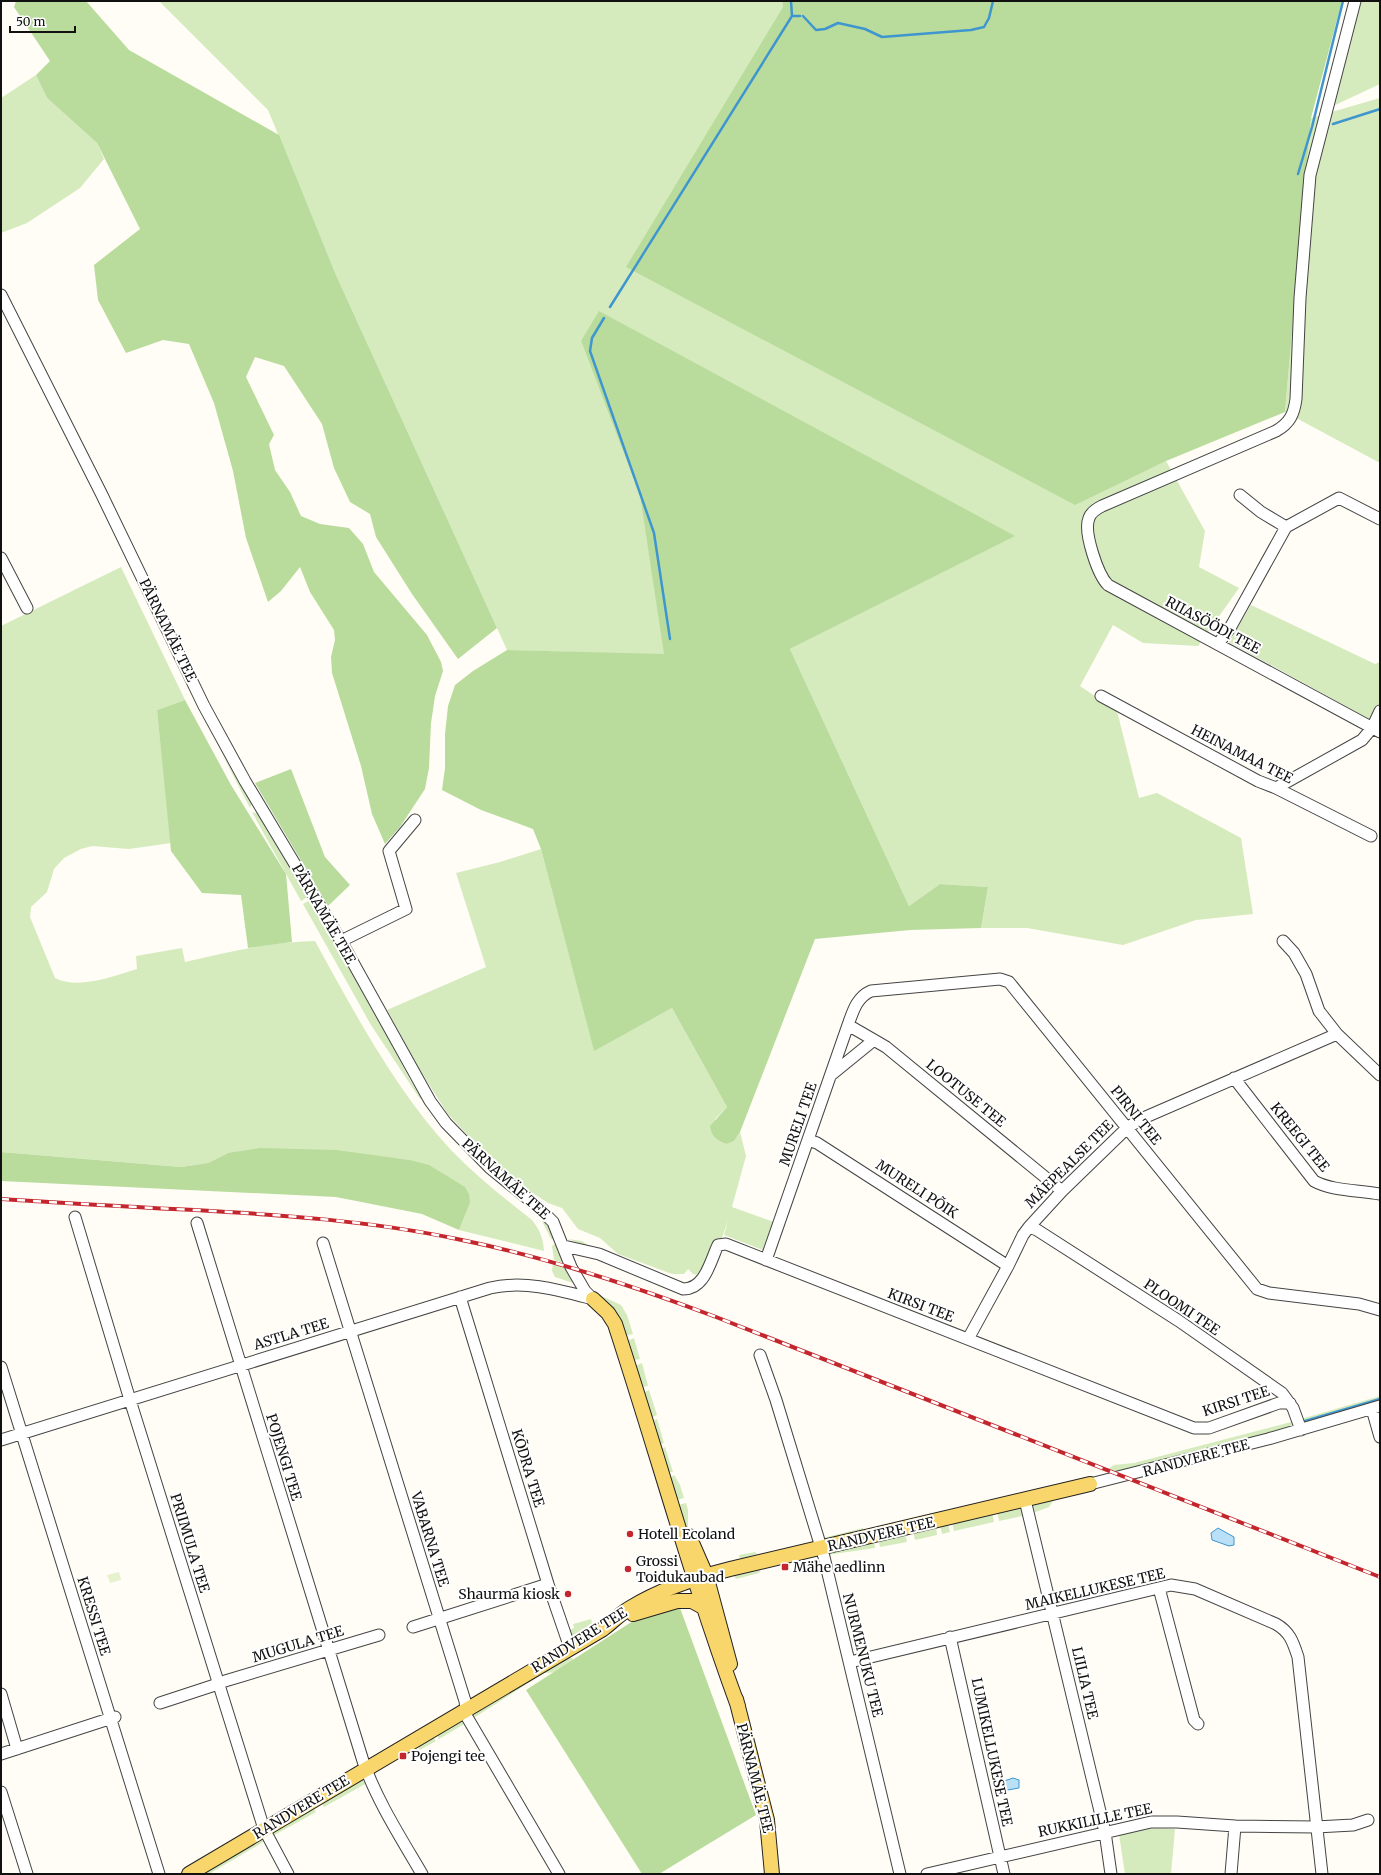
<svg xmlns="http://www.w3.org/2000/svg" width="1381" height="1875" font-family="Merriweather,serif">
  <rect width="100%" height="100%" fill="#fffdf5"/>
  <path fill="#d5ebbd" d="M159 1H782L783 7 1074 504 1166 461 1205 531 1199 567 1239 588 1198 646 1143 643 1113 625 1080 686 1117 711 1139 798 1157 793 1241 838 1253 914 1196 920 1123 945 1027 928H981L988 887 940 884 909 906 790 649 1014 536 581 341 640 496 665 655 507 650 336 275 268 110Z
    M1358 1H1380V84L1331 107Z
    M36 75 47 98 97 143 104 159 80 188 27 223 1 233V98Z
    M1380 98V463L1285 412 1311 118Z
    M121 567 185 700 157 710 171 843 129 849 92 846 81 849 64 858 54 869 47 892 31 907 30 917 55 978C78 990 114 976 137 969L136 956 182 948 185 962C228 952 271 942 315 941 354 1012 396 1091 451 1150 476 1176 504 1198 532 1220 540 1230 543 1238 544 1251L459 1230 470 1203 410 1160 384 1157 228 1153 208 1163 181 1167 1 1152V626Z
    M1251 605 1375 664 1380 662V725L1229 642Z
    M222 754 252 804 250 808Z
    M252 812 259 814 308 897 301 901Z
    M541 849 594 1050 672 1008 727 1107 715 1119V1138L727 1144 734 1141 740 1132 746 1156 732 1207 774 1222 763 1250 724 1235 728 1221 721 1240 699 1275 693 1274 688 1269 684 1274H672L618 1254 600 1238 578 1229 562 1208 548 1203 528 1190 489 1158 447 1113 420 1070 387 1010 486 967 456 873 500 862Z
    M310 900 370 1003 410 1080 422 1098 420 1099 371 1025 303 904Z
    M543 1218 550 1228 555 1240 551 1239 541 1219Z
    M568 1239 582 1241 594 1249Z
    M555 1244H557L564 1263 554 1260 552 1246Z
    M553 1263 566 1266 573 1283 555 1277 552 1271Z
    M593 1292 621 1305 627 1315 633 1334 625 1336Z
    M634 1338 640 1359 635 1360 627 1344 629 1340Z
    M642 1363 648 1386 641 1387 635 1366Z
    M649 1390 657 1415 653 1417 650 1416 643 1393Z
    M1380 1396V1401L1304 1423 1301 1419Z
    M657 1419 664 1443 661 1444 653 1421Z
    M1295 1421 1294 1426 1119 1473 1108 1469 1114 1465 1134 1463Z
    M665 1447 673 1472H666L661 1449Z
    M674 1475 680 1485 684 1498 676 1500 669 1479Z
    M1056 1497 1049 1507 1033 1513V1504Z
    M686 1503 688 1510V1529L678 1505Z
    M1017 1506 1022 1508 1027 1515 999 1521 997 1511Z
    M992 1512 994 1522 954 1531 952 1522Z
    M948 1524 950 1532 942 1534 940 1525Z
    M936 1526 937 1535 915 1540 913 1531Z
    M863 1528V1531L825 1540 823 1538Z
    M905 1533 907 1542 880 1547 878 1539Z
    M874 1540 875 1548 827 1555V1551Z
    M755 1552 757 1554 740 1559 739 1555Z
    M761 1569 759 1573 736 1579 733 1574Z
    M591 1619 593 1627 574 1637 571 1636 567 1626H568L570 1630 574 1628 573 1624Z
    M568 1657 572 1658 580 1671 544 1673 472 1719V1713Z
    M462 1720 466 1723 439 1739 437 1735Z
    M433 1737 436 1741 420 1750 418 1746Z
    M360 1779 367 1783 324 1807 321 1802Z
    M313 1807 316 1812 271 1837 273 1831Z
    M1138 1828 1175 1829 1171 1874H1125L1119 1834Z
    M259 1839 265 1841 209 1874H204Z"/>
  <path fill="#b9dc9c" d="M16 1H86L129 50 279 135 336 275 497 628 458 659 412 594 376 537 370 514 350 502 334 468 322 424 284 366 255 357 246 377 274 435 269 444 275 470 290 492 301 516 320 524 349 528 363 544 374 572 427 635 441 662 443 671 435 696 431 723 429 768 425 789 400 827 385 844 372 814 361 766 332 673 331 657 335 640 334 630 310 592 300 567 281 591 268 602 246 538 233 471 214 403 189 344 163 340 126 353 98 300 94 265 140 229 97 143 47 98 36 75 50 61 14 7Z
    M782 1H1342L1311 118 1285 412 1166 461 1075 505 626 267 783 7Z
    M599 311 1015 536 790 649 909 906 940 884 988 887 981 928 910 930 815 939 740 1132 734 1141 727 1144C717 1141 711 1136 710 1126L727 1107 672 1008 594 1051 541 849 533 829 481 810 442 790 445 768V734L448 706 455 685 473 671 507 650 664 654 640 496 581 341Z
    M185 700 231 785 286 874 292 942 248 948 241 895 202 893 171 851 157 710Z
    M291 769 325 857 350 885 328 906 255 783Z
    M260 1148 336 1150 410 1160 429 1165 465 1187 469 1194 470 1203 459 1230 422 1214 336 1197 1 1181V1152L181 1167 208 1163 228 1153Z
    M680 1608 756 1815 659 1874H642L526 1690 636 1619Z"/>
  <path fill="#e6f2cf" d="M119 1572 121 1580 110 1583 107 1575Z"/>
  <path fill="#b9e0f7" stroke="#3f96cf" d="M1218 1528 1234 1537V1545L1229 1546 1212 1540 1211 1533Z
    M1013 1778 1019 1780V1788L1002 1791 1001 1782Z"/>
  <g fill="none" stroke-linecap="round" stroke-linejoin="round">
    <path stroke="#3f96cf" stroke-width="2.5" d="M791 1 792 16H800
      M803 16 816 30 825 29 838 23 865 29 882 37 971 30 984 27 989 18 993 1
      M1333 124 1380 109
      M1298 174 1312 127 1343 1
      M610 307 792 16
      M604 318 592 338 590 351 654 533 670 639
      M1305 1421 1380 1399"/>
    <g stroke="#444" stroke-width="13">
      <path id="minor" d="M1355 1 1310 175 1300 298 1296 399C1294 414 1290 423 1276 431L1102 506C1096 509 1091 512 1089 518 1083 532 1098 575 1108 585L1380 732
        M1 295 101 493 204 706 245 781 341 941 430 1101 446 1123 490 1168 538 1207 553 1222 571 1267 585 1291 593 1299
        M1240 495 1261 512 1286 527
        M1 558 27 608
        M1218 644 1230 628 1286 527 1339 498 1380 519
        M1101 696 1258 781 1276 788 1371 836
        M1276 788 1362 740 1372 728 1380 711
        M341 941 406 909 389 851 415 820
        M1283 941 1294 953 1306 974 1319 1011 1337 1034 1380 1075
        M848 1025 886 1047 1062 1191
        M831 1075 874 1040
        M1234 1078 1314 1181C1332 1191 1359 1190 1380 1194
        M808 1140 817 1143 1008 1266
        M75 1217 130 1400 264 1829 288 1874
        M197 1223 363 1761C377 1801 401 1838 422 1874
        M1029 1227 1037 1230 1179 1321 1282 1393 1293 1408 1301 1430
        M323 1243 465 1701 467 1717 559 1874
        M564 1246 599 1254 683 1289C705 1289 710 1262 718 1245L726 1244 1194 1428H1209L1279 1403H1290
        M766 1260 848 1025C853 1011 857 997 871 991L1000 979 1009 982 1257 1289 1269 1293 1359 1304 1380 1310
        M460 1297 548 1584 570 1648
        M968 1339 1008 1266 1023 1235 1029 1227 1062 1191 1127 1128 1141 1119 1337 1034
        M760 1355 776 1400 824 1557 900 1874
        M1 1367 159 1874
        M1372 1409 1380 1437
        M1 1440 490 1288C525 1280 559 1290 593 1299
        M1090 1484 1268 1439 1380 1406
        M1025 1500 1105 1832 1111 1874
        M1159 1588 1194 1720 1198 1724
        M413 1627 548 1584
        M950 1637 1004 1874
        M850 1662 1171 1585 1195 1589 1276 1624C1290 1632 1293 1642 1298 1657L1322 1874
        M225 1681 379 1635
        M1 1694 17 1749
        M160 1703 218 1684
        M1 1754 115 1717
        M1 1792 27 1874
        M927 1874 1151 1822H1177L1235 1826 1316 1827 1353 1825 1368 1820
        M1231 1874 1235 1826"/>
    </g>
    <g stroke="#222" stroke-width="16">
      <path id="major" d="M593 1299 608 1313 615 1324C657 1452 692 1581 738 1706
        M689 1536 706 1575 730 1664
        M633 1614 677 1601H692L703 1607
        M736 1699 767 1820 772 1874
        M189 1874 603 1629C612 1622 620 1614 630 1608 661 1589 694 1578 730 1569L1090 1484"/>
    </g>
    <use href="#minor" stroke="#fff" stroke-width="11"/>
    <use href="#major" stroke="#f9d66b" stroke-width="14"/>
    <g stroke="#c4262e" stroke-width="4">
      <path id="rail" d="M1 1199C66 1203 130 1207 195 1210 283 1215 371 1221 457 1239 546 1257 631 1285 716 1317L1380 1577"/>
    </g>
    <use href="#rail" stroke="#fff" stroke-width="2.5" stroke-dasharray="8" stroke-linecap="butt"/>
  </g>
  <g fill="#c4262e" stroke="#fff" stroke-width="1.5">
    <circle cx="630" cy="1534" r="4"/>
    <rect x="781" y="1563" width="8" height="8" rx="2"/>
    <circle cx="628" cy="1569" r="4"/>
    <circle cx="568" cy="1594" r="4"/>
    <rect x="399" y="1752" width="8" height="8" rx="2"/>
  </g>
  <g text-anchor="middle" stroke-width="4" stroke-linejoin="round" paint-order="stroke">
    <g font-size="14" fill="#111" stroke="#fff">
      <text transform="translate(1213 625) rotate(28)" y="5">RIIASÖÖDI TEE</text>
      <text transform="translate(168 630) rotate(64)" y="5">PÄRNAMÄE TEE</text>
      <text transform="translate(1242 754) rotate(27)" y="5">HEINAMAA TEE</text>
      <text transform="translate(324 914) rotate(60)" y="5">PÄRNAMÄE TEE</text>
      <text transform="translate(966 1093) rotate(39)" y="5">LOOTUSE TEE</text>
      <text transform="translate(1136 1115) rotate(51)" y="5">PIRNI TEE</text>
      <text transform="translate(798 1124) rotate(-71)" y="5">MURELI TEE</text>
      <text transform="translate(1300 1137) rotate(51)" y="5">KREEGI TEE</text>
      <text transform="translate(1069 1164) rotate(-45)" y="5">MÄEPEALSE TEE</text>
      <text transform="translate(506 1179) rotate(42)" y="5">PÄRNAMÄE TEE</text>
      <text transform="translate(917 1189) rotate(33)" y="5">MURELI PÕIK</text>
      <text transform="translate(921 1305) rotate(21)" y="5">KIRSI TEE</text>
      <text transform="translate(1182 1307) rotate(34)" y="5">PLOOMI TEE</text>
      <text transform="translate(291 1334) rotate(-17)" y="5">ASTLA TEE</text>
      <text transform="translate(1236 1401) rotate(-18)" y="5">KIRSI TEE</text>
      <text transform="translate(284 1457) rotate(73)" y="5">POJENGI TEE</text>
      <text transform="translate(1196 1458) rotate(-15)" y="5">RANDVERE TEE</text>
      <text transform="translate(528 1468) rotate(73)" y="5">KÕDRA TEE</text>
      <text transform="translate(881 1534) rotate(-13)" y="5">RANDVERE TEE</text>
      <text transform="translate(430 1539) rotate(73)" y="5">VABARNA TEE</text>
      <text transform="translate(190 1543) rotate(73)" y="5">PRIIMULA TEE</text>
      <text transform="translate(1095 1589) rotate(-13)" y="5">MAIKELLUKESE TEE</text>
      <text transform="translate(94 1616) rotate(73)" y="5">KRESSI TEE</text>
      <text transform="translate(579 1640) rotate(-32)" y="5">RANDVERE TEE</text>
      <text transform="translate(298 1644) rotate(-17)" y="5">MUGULA TEE</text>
      <text transform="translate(863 1655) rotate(76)" y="5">NURMENUKU TEE</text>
      <text transform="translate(1085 1683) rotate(77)" y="5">LIILIA TEE</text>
      <text transform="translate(992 1752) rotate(78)" y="5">LUMIKELLUKESE TEE</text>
      <text transform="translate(755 1778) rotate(76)" y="5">PÄRNAMÄE TEE</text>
      <text transform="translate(301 1807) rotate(-31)" y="5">RANDVERE TEE</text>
      <text transform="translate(1095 1820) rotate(-12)" y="5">RUKKILILLE TEE</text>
    </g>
    <g font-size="14" fill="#111" stroke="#fff" text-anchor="start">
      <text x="638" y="1539">Hotell Ecoland</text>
      <text x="636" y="1566">Grossi<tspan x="636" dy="16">Toidukaubad</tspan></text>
      <text x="793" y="1572">Mähe aedlinn</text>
      <text x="560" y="1599" text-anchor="end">Shaurma kiosk</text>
      <text x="411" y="1761">Pojengi tee</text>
    </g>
  </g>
  <rect width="1381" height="1875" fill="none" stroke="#111111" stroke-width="4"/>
  <path d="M10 26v6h65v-6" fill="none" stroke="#111111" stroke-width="2"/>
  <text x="16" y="26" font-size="12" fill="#111111" stroke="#ffffff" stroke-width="3" paint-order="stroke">50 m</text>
</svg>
